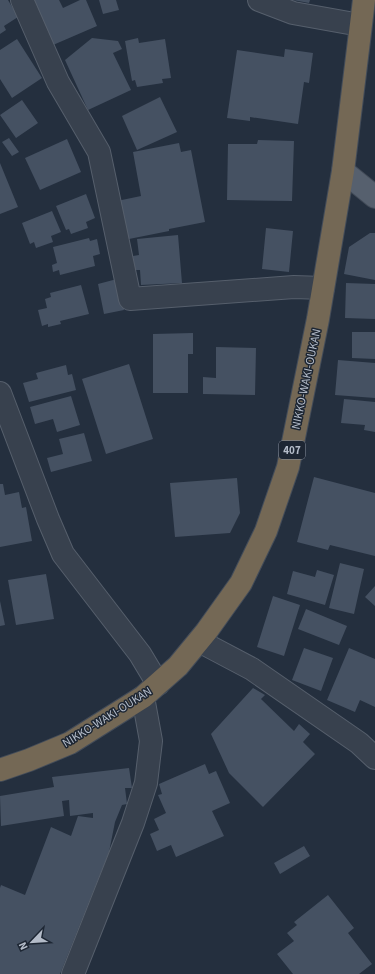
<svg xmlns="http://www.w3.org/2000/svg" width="375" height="974" font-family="'Source Sans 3',sans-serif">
  <rect width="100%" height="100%" fill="#242f3e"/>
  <path fill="#455162" d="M0 0H8L18 17 4 26 6 30 0 34Z
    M34 0H59L63 8 80 0H86L97 26 53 45Z
    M99 0H116L119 10 103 14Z
    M293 0H310L309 3Z
    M92 38 118 41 122 49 113 53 131 90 88 110 65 60Z
    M138 38 139 43 165 39 171 78 162 79 163 83 137 87 135 80 132 81 125 41Z
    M17 39 42 78 12 98 0 79V50Z
    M285 49 313 53 309 83 304 82 298 124 250 117V121L227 118 237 50 284 57Z
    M160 97 177 132 137 150 122 116Z
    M22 100 38 123 16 138 0 115Z
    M9 138 19 152 12 156 2 142Z
    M67 139 81 172 40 190 25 158Z
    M258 140 294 141 292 201 227 200 228 144H257Z
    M179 143 181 152 191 150 205 222 169 229V231L124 240 117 201 141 196 133 152Z
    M0 163 18 207 0 214Z
    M86 194 95 218 86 222 88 228 71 234 69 229 66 230 56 206Z
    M52 211 61 232 51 236 53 242 36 248 34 242 30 244 22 223Z
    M266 228 293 231 289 272 262 269Z
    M370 233H375V280L344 274 349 247Z
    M178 235 182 283 141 285 140 270H134L133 256 139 255 137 239Z
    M89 238 90 241 97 239 100 254 93 256 95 266 60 275 59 270 53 272 52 265 57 263 53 247Z
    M117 279 124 310 104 314 98 284Z
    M346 283 375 284V319L345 318Z
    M81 285 89 314 60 321 61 324 48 327V324L42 326 38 310 47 308 45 299 51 297 50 293Z
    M352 332H375V359L352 358Z
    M193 333V354H188V393H153V334Z
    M216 347 256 348 255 395 203 394V377L216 378Z
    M338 360 375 363V398L335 395Z
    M129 364 153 439 106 454 82 379Z
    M66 365 68 375 72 374 76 390 29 402 23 383 38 379 36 373Z
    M71 396 80 425 57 432 53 419 35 424 30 407Z
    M344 399 375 402V432L364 430 365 425 341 423Z
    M84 433 92 461 51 472 47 458 63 454 59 439Z
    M314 477 375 493V556L330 545 328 550 297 542Z
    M237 478 240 513 230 533 175 537 170 483Z
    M0 484H3L5 495 19 492 22 508 26 507 32 541 0 547Z
    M340 563 364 569 354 614 329 608Z
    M317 570 334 575 325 605 287 594 293 571 315 577Z
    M46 574 54 619 16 625 8 580Z
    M375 586V606L365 597Z
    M273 596 300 605 284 656 257 647Z
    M0 601 5 625 0 626Z
    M306 609 347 626 339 645 298 629Z
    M304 648 333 658 321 691 292 680Z
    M349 648 375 659V707L360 700 355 712 327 700Z
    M253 688 265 695 261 699 294 731 299 724 310 734 303 742 315 754 263 807 229 773 211 734Z
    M205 764 209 774 216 771 230 803 212 811 224 836 176 857 171 845 157 851 150 834 159 830 154 819 166 813 158 795 162 794 159 784Z
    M129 768 132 788H125L127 804 122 805 115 822 109 852 60 974H0V888L1 885 25 895 51 827 71 836 78 816 93 818V813L70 816 69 800 62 801 64 816 1 826 0 796 54 787 52 777Z
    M304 846 310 856 280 874 274 863Z
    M328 895 354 928 348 933 372 964 359 974H293L277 954 294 941 287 933 297 925 294 922Z"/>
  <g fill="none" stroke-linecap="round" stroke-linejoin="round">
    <g stroke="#565f6c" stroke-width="24">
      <path id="minor" d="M22 0 58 82 99 152 130 299 294 287 323 288
        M259 0 293 13 360 25
        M0 393 48 519 63 554 140 654 158 684
        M199 641 252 669 359 743 375 758
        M73 974 133 823 146 783 151 741 143 697"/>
    </g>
    <g stroke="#414a57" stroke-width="24">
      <path id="major" d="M343 171 375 197"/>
    </g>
    <g stroke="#434c59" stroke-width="24">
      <path id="highway" d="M0 770 29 760 70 743 143 697 178 666 206 632 241 583 266 531 288 467 318 319 343 171 364 0"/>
    </g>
    <use href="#minor" stroke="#38414e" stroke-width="22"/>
    <use href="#major" stroke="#56606e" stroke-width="22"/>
    <use href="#highway" stroke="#746855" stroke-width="22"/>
  </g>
  <g text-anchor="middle" stroke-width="3" stroke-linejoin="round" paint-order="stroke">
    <rect fill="#1d2633" stroke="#878f9c" stroke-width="1" x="279" y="441" width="26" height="18" rx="3"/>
    <g font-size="11" font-weight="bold" fill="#b4bcc9">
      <text x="292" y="454">407</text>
    </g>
    <g font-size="12" fill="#b4bcc9" stroke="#1d2633">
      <text transform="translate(306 379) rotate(-78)" y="4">NIKKO-WAKI-OUKAN</text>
      <text transform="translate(107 717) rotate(-32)" y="4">NIKKO-WAKI-OUKAN</text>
    </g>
  </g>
  <g transform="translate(32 942) rotate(245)" stroke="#1d2633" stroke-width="3" paint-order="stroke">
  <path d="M0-3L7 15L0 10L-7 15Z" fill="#b4bcc9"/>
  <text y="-6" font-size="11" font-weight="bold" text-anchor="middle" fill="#b4bcc9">N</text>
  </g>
</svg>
